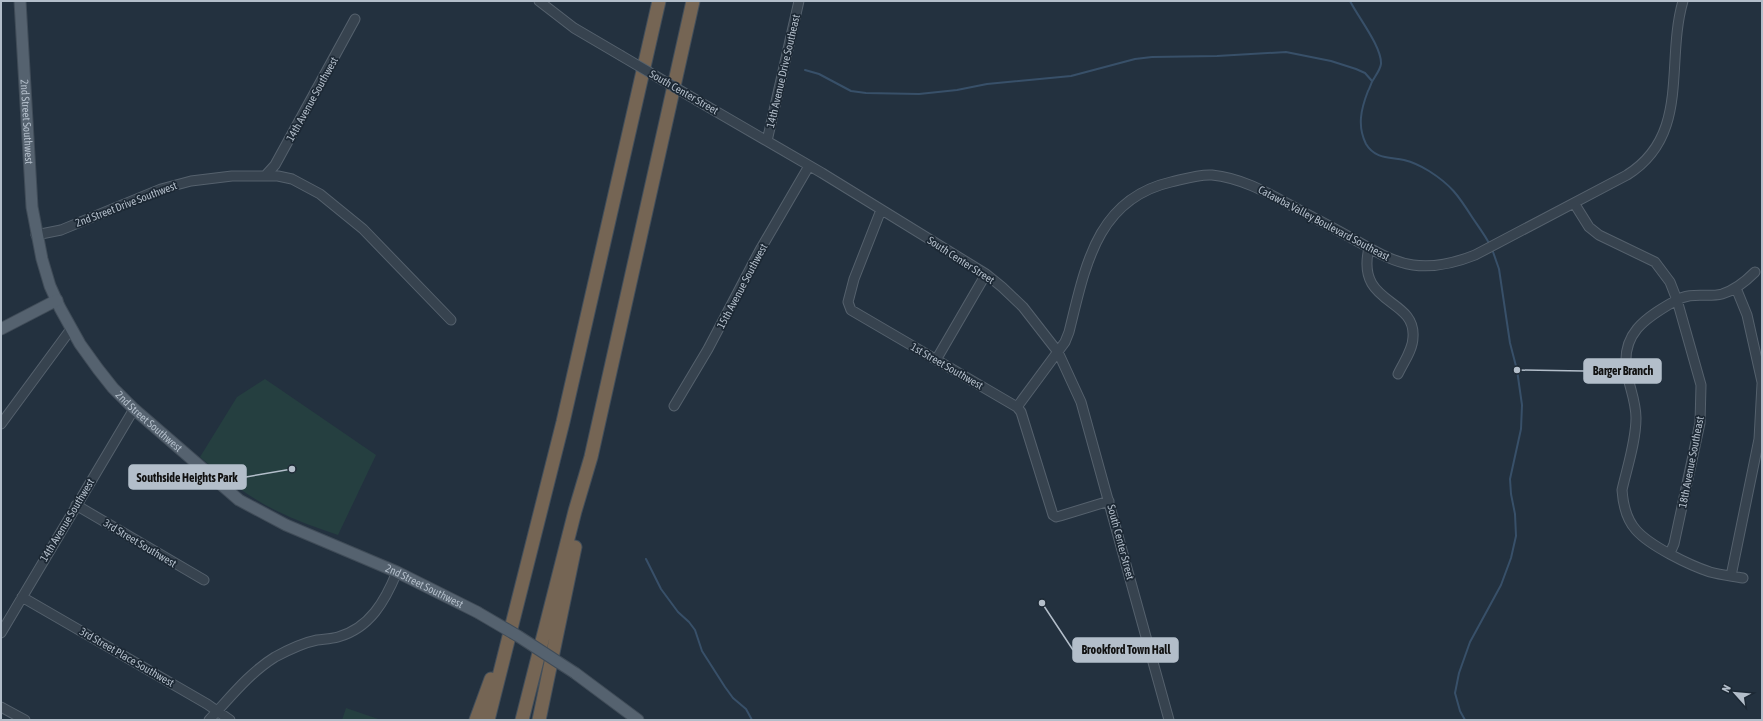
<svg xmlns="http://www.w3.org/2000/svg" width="1763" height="721" font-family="'Asap Condensed',sans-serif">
  <rect width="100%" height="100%" fill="#23313f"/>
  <path fill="#253f40" d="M265 379 376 455 338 535C317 528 295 520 275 510 247 496 223 477 200 457L237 397Z
    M346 708 381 720H342Z"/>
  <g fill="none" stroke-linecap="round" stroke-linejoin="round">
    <path stroke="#385069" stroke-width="2" d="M1350 1C1358 17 1382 47 1381 64 1380 70 1376 75 1373 80 1371 83 1370 88 1368 91 1361 109 1357 126 1366 144 1375 159 1389 157 1404 160 1412 162 1421 166 1429 171 1451 185 1458 195 1472 217 1478 226 1485 235 1490 245
      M805 70 819 74 851 91 866 93 919 94 957 90 987 84 1071 76 1135 59 1152 57 1217 56 1286 52 1331 61 1356 69 1365 73 1372 81
      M646 559 661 589 678 612 689 622 695 630 702 651 725 687 733 698 746 709 752 720
      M1465 720 1460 711 1455 693 1459 673 1470 642 1501 585 1511 558 1516 536 1515 514 1511 494 1510 479 1521 429 1522 405 1517 370 1510 343 1499 269 1492 249"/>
    <g stroke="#55616d" stroke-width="11">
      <path id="minor" d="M539 1 574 28 620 55
        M698 101 822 173 986 274 1002 287 1023 307 1058 352 1081 402 1169 720
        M767 141 799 1
        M265 176 275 165 355 19
        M1574 203 1589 227 1599 235 1655 262 1670 282 1677 300 1701 385 1700 423 1674 544 1670 553
        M881 210 854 279 848 302 851 310 1017 407 1021 412 1053 515 1056 517 1060 516 1109 501
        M36 235 61 230 161 189 191 181 232 176H278L292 179 320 194 363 229 451 320
        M1369 248C1355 306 1416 297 1413 337 1413 350 1403 363 1398 374
        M1736 288 1747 315 1762 382
        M936 360 986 274
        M674 406 708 349 760 250 809 166
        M1017 407 1065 342 1069 332C1085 268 1096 199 1171 182 1184 179 1199 174 1212 175 1242 178 1268 193 1294 207 1314 218 1334 228 1355 240 1373 250 1392 262 1413 265 1434 268 1455 263 1475 255L1627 175C1691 135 1665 63 1683 1
        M1 424 71 329
        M76 505 204 580
        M1731 576 1759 439 1762 384
        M1743 578C1732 576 1721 575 1710 572 1689 565 1650 546 1636 530 1626 519 1623 504 1622 490 1627 468 1636 441 1636 418 1636 402 1630 389 1627 373 1620 334 1645 318 1675 301 1692 291 1706 298 1722 294 1736 290 1746 281 1755 272
        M22 597 207 704 230 720
        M1 633 134 409
        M1 707 25 720
        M209 720C229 699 249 673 275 657 288 650 302 643 317 640 324 639 331 639 338 637 370 628 385 601 397 572"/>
    </g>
    <g stroke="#404c58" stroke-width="13">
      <g id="major">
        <path id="s1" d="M20 1 32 207 42 259 50 286 60 308 80 344 98 369 113 388 134 409 239 500 286 525 397 572 477 612"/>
        <path d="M1 329 57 300"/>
        <path d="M575 673 638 720"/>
      </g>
    </g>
    <g stroke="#424e5a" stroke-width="15">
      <path id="highway" d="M476 720 491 679
        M488 720 563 422 659 1
        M522 720 575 511 591 457 693 1
        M539 720 575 547"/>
    </g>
    <use href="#minor" stroke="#37434f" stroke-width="9"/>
    <use href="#major" stroke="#55626f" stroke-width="11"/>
    <use href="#highway" stroke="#756554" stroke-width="13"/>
    <g stroke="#55616d" stroke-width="11" stroke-linecap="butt">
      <path id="minor-bridge" d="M620 55 698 101"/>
    </g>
    <g stroke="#404c58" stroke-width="13" stroke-linecap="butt">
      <path id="major-bridge" d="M477 612 518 636 575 673"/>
    </g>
    <use href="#minor-bridge" stroke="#37434f" stroke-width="9"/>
    <use href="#major-bridge" stroke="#55626f" stroke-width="11"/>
  </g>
  <g text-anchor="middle" stroke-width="3.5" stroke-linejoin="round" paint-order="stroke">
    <g font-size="11" fill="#b3beca" stroke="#1c2834">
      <text transform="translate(783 71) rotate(-77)" y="4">14th Avenue Drive Southeast</text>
      <text transform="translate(684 92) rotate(30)" y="4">South Center Street</text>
      <text transform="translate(312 99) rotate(-61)" y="4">14th Avenue Southwest</text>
      <text dy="4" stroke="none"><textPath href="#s1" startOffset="121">2nd Street Southwest</textPath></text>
      <text transform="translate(126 204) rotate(-21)" y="4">2nd Street Drive Southwest</text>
      <text transform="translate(1324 223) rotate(28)" y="4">Catawba Valley Boulevard Southeast</text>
      <text transform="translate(961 260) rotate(33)" y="4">South Center Street</text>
      <text transform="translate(742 286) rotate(-62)" y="4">15th Avenue Southwest</text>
      <text transform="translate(947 366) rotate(30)" y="4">1st Street Southwest</text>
      <text dy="4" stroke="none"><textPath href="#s1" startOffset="457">2nd Street Southwest</textPath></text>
      <text transform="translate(1691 462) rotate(-79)" y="4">18th Avenue Southeast</text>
      <text transform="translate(67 520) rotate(-59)" y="4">14th Avenue Southwest</text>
      <text transform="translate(1121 542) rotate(75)" y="4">South Center Street</text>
      <text transform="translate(140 543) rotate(31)" y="4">3rd Street Southwest</text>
      <text dy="4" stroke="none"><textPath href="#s1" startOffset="781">2nd Street Southwest</textPath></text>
      <text transform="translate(127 657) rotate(30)" y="4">3rd Street Place Southwest</text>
    </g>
  </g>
  <path fill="none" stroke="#b3beca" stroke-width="1.5" d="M1517 370L1584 371M292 469L246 477M1042 603L1073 650"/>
  <g fill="#b3beca" stroke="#1c2834" stroke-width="1.5">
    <circle cx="1517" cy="370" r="4"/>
    <circle cx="292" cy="469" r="4"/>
    <circle cx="1042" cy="603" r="4"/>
  </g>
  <g fill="#b3beca" stroke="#b3beca" stroke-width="1.5">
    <rect x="1584" y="359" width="77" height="24" rx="4"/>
    <rect x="129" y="465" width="117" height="24" rx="4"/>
    <rect x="1073" y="638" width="105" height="24" rx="4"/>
  </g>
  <g font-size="12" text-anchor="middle" font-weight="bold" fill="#111">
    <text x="1623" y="375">Barger Branch</text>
    <text x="187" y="482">Southside Heights Park</text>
    <text x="1126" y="654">Brookford Town Hall</text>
  </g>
  <rect width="1763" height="721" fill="none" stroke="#b3beca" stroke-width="4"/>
  <g transform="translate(1735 693) rotate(297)" stroke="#1c2834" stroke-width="3" paint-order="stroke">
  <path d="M0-3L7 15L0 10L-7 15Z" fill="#b3beca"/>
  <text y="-6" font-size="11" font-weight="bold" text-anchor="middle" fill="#b3beca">N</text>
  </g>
</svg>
